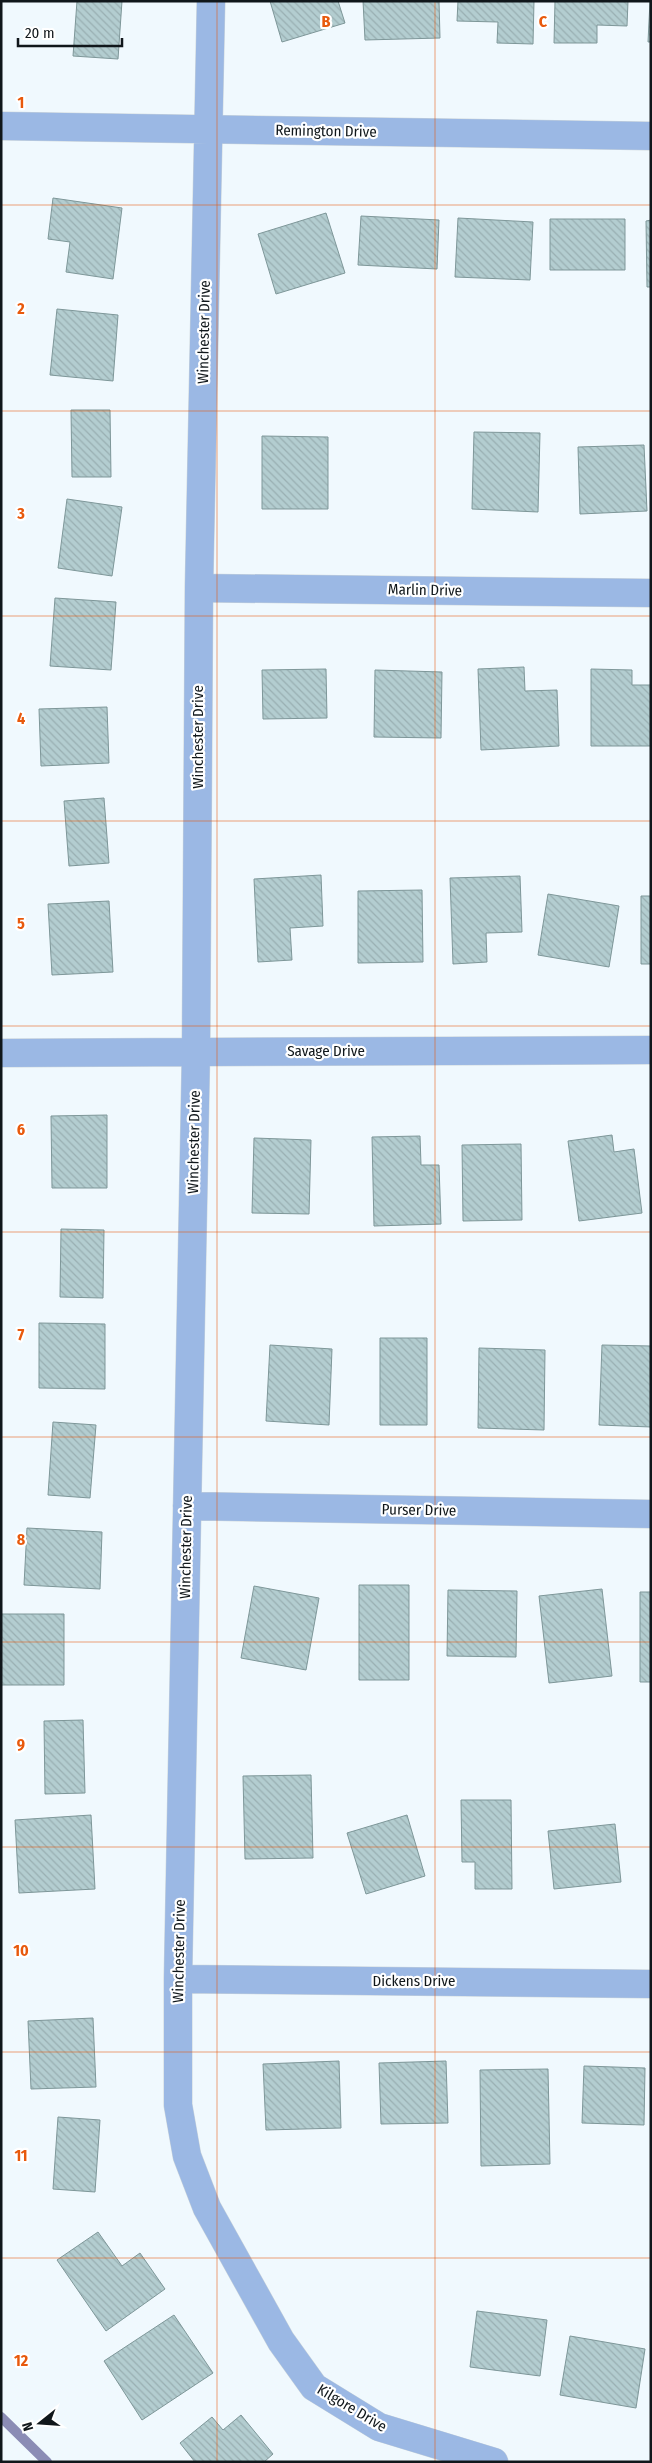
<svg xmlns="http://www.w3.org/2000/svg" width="652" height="2463" font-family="'Fira Sans Condensed',sans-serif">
  <defs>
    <pattern id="building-back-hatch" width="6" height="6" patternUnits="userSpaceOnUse" patternTransform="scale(1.25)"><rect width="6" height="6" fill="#b3cdd0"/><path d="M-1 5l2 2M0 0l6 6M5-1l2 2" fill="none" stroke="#99afb2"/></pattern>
  </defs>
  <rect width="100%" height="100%" fill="#f0f9fe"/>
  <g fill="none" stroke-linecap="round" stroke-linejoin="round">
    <path stroke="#8b8cb5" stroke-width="10" d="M1 2417 47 2462"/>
  </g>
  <path fill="url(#building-back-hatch)" stroke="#7e9799" d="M77 1H122L118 59 73 56Z
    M270 1H338L345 23 282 42Z
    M363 1H439L440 38 365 40Z
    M458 1H534L533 44 497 43 498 22 457 21Z
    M555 1H628L627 26 597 25V43H554Z
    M650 1H651V42H648Z
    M53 198 122 208 113 279 66 272 70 242 48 239Z
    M326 213 345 273 276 294 258 234Z
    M361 216 439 220 437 269 358 265Z
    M458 218 533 222 530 280 455 277Z
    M550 219H625V270H550Z
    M651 220V287H647L646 221Z
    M57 309 118 315 113 381 50 375Z
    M71 410H110L111 477H72Z
    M474 432 540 433 538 512 472 509Z
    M262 436 328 437V509H262Z
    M644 445 647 511 580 514 578 447Z
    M67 499 122 507 112 576 58 568Z
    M55 598 116 602 111 670 50 666Z
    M524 667 525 691 557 690 559 746 481 750 478 669Z
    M326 669 327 718 263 719 262 670Z
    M591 669 632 670V685H651V746H591Z
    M375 670 442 672 441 738 374 737Z
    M107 707 109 763 41 766 39 709Z
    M104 798 109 863 69 866 64 801Z
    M321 875 323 926 290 928 292 960 258 962 254 879Z
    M520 876 522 932 486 933 487 962 453 964 450 878Z
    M422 890 423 962 358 963V891Z
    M548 894 619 906 609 967 538 955Z
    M641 896H651V964H641Z
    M109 901 113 972 52 975 48 904Z
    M107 1115V1188H52L51 1116Z
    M612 1135 614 1152 634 1149 642 1213 579 1221 568 1141Z
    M420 1136 421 1165H439L441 1224 374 1226 372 1137Z
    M254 1138 311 1140 309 1214 252 1213Z
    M521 1144 522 1220 463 1221 462 1145Z
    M61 1229 104 1230 103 1298 60 1297Z
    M39 1323 105 1324V1389L39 1388Z
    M380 1338H427V1425H380Z
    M270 1345 332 1349 329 1425 266 1421Z
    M602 1345 651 1346V1427L599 1425Z
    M479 1348 545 1350 544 1430 478 1428Z
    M53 1422 96 1425 90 1498 48 1495Z
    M27 1528 102 1532 100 1589 24 1585Z
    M359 1585H409V1680H359Z
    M254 1586 319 1598 306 1670 241 1658Z
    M602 1589 612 1676 549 1683 539 1596Z
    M448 1590 517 1591 516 1657 447 1656Z
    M640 1592H651V1682H640Z
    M1 1614H64V1685H1Z
    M83 1720 85 1793 45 1794 44 1721Z
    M311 1775 313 1858 245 1859 243 1776Z
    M461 1800H511L512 1889H475V1862H462Z
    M91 1815 95 1889 19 1893 15 1820Z
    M407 1815 425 1876 366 1894 347 1833Z
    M615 1824 621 1882 554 1889 548 1831Z
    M93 2018 96 2087 31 2089 28 2021Z
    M339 2061 341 2128 266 2130 263 2064Z
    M446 2061 448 2123 381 2124 379 2063Z
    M584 2066 645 2068 644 2125 582 2123Z
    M548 2069 550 2164 481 2166 480 2070Z
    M58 2117 100 2120 95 2192 53 2189Z
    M98 2232 122 2266 140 2253 165 2289 106 2331 57 2260Z
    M477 2311 547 2320 540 2376 470 2367Z
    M174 2315 213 2373 142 2420 104 2361Z
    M570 2336 645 2349 636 2408 560 2395Z
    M241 2415 273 2454 264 2462H195L180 2443 212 2417 223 2430Z"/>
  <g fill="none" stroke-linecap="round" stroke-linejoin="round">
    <g stroke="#ccd5da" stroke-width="29">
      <path id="street" d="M211 1 199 588 196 1051 178 1979V2105L187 2156 207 2208 281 2341 314 2387 379 2427 494 2462
        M1 126 651 136
        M199 588 651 593
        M1 1053 651 1050
        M187 1506 651 1514
        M178 1979 651 1984"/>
    </g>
    <use href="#street" stroke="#9bb8e4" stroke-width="28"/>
  </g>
  <path fill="none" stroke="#e8590c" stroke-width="1" stroke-opacity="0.55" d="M217 1V2462M435 1V2462M1 205H651M1 411H651M1 616H651M1 821H651M1 1026H651M1 1232H651M1 1437H651M1 1642H651M1 1847H651M1 2052H651M1 2258H651"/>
  <g text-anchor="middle" stroke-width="4.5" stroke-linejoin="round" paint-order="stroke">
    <g font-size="15" fill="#10171b" stroke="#fff">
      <text transform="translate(326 131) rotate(1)" y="5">Remington Drive</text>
      <text transform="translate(204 332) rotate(-89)" y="5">Winchester Drive</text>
      <text transform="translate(425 590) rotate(1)" y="5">Marlin Drive</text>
      <text transform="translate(198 737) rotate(-90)" y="5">Winchester Drive</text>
      <text x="326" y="1056">Savage Drive</text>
      <text transform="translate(194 1142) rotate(-89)" y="5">Winchester Drive</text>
      <text transform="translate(419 1510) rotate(1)" y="5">Purser Drive</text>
      <text transform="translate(186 1547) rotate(-89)" y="5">Winchester Drive</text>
      <text transform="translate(179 1951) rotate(-89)" y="5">Winchester Drive</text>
      <text x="414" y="1986">Dickens Drive</text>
      <text transform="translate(352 2408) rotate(31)" y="5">Kilgore Drive</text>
    </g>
  </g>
  <g font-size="16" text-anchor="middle" font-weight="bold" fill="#e8590c" stroke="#fff" stroke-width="4.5" stroke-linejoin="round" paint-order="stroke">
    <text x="326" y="27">B</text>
    <text x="543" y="27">C</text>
    <text x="21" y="108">1</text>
    <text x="21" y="314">2</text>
    <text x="21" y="519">3</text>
    <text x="21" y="724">4</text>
    <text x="21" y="929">5</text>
    <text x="21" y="1135">6</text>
    <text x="21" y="1340">7</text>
    <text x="21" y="1545">8</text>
    <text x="21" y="1750">9</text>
    <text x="21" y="1956">10</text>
    <text x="21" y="2161">11</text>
    <text x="21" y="2366">12</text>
  </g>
  <rect width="652" height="2463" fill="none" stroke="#10171b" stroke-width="5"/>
  <g transform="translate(40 2423) rotate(253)" stroke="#ffffff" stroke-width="4" paint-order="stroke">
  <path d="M0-4L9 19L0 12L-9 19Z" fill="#10171b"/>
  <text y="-8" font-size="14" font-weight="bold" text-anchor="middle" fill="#10171b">N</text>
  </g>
  <path d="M18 38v8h104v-8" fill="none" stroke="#10171b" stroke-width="2.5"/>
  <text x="25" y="38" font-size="15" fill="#10171b" stroke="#ffffff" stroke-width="4" paint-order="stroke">20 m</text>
</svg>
